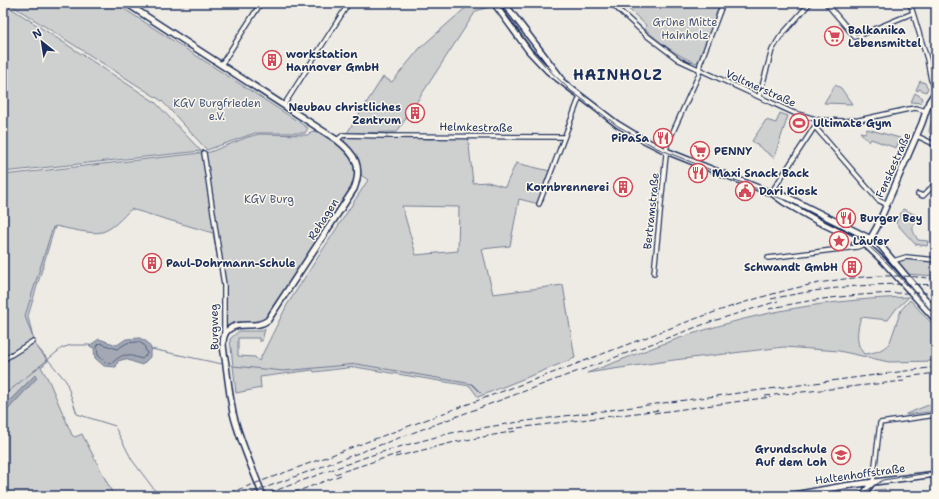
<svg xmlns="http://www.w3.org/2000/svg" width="939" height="499" font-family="'Shantell Sans',sans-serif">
  <rect width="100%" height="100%" fill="#eeebe4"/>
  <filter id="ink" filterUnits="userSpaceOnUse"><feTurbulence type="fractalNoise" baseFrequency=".025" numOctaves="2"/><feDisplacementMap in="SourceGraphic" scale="8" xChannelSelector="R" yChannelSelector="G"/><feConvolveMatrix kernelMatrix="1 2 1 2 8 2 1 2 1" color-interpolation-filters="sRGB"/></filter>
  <g filter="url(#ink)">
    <path fill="#cecfcf" stroke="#747f96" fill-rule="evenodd" d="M3 3 155 102 201 151 3 172Z
      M8 3H115L308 128 305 133H255L207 150 162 101Z
      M471 3H487L489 7 476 11 397 132 347 133 383 77 392 82 420 48Z
      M622 3H721C716 15 704 58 696 63 676 55 660 43 645 29L646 25Z
      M920 81 925 83 928 88 926 92 919 89 918 91 916 90Z
      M835 85 841 88 852 104 824 103Z
      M915 93 923 98 921 103 911 102Z
      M936 102V138L931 136 929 131Z
      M780 113 788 116 774 158 752 141 766 120 776 123Z
      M867 129 900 138 896 148 871 139 869 142 860 132 865 133Z
      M312 131 326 133 337 140 356 160 357 180 268 320 236 326 225 335 222 286 213 233 131 209C123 217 113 229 102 232 93 235 66 228 55 226L28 316 34 343 48 361 41 367 49 381 72 435 75 437 82 434 114 496H3V175L210 152 248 137 259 134 308 135Z
      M346 136 431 139 468 136 473 183 488 182 505 187 516 163 550 171 539 204 519 199 510 246 482 249 493 294 563 285 575 358 478 397 470 386 355 367 314 372 313 370 260 377 261 388 236 393 230 339 239 331H262L265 329 262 341H259V338H238V356L255 357 259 361 287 305 368 180 361 175C360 160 355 151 344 142ZM402 206 459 207 458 251 416 255Z
      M903 209 922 218C910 225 911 229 918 240L928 241 927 246 915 244 896 223Z
      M906 257 936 260V276L906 274 896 260Z
      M909 297 896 309 888 320 861 317C857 329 855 344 864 354 874 353 883 351 890 342L901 310 910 300 936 328V361L889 362 839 351 784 347 674 360 587 373C627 358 667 341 708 329 773 309 840 299 909 297Z
      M936 402V411L906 415V414Z
      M885 489 887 494 877 496 875 490Z"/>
    <path fill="#a3a8b4" stroke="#6d7892" d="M140 338 147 342 152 350 150 351V357L142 365 125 359 118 361 116 367 104 366 95 358 94 348 89 346 99 339 117 345 126 339Z
      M35 375 37 378 3 415V407Z"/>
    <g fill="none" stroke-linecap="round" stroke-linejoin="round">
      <path stroke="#515f80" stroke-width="1" d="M139 342 144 345 147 354 142 359C125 354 124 352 111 364L105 362 98 355 97 346 100 343 117 349 127 343Z"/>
      <path stroke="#6d7892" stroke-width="1" d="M33 338 25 316 53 227 55 228
        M34 343 66 381 77 414 115 426
        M151 349 222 364
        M233 366 284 371 357 364 472 384 481 393
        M3 396 62 348 71 345H90
        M116 429 132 460 159 496"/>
      <g stroke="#1b2f5e" stroke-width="6">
        <path id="street" d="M611 3 646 35 679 60 794 113 819 120 843 121 859 120 909 109 916 108 926 111
          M826 3 855 37 913 13
          M910 3 927 59 931 80 936 87
          M221 65 261 3
          M759 97 772 50 780 37 810 3
          M284 105 349 3
          M815 127 878 200 886 204
          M388 136 563 137
          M917 136 936 145
          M337 140 343 135 385 136
          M204 153 224 285V334
          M771 193 819 120
          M918 194 923 196 936 183
          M539 204 580 96
          M848 248 850 237
          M768 258 857 247 865 244
          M893 261 906 257 936 260
          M654 273 667 145 699 74 700 64 723 3
          M3 360 33 341
          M873 482 880 423 936 415"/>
      </g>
      <g stroke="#1b2f5e" stroke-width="8">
        <path id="secondary" d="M126 3 337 140C355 154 363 166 354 189L268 320C256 330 239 320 228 330 219 338 225 355 226 365 228 381 230 397 233 413 240 442 253 469 263 496
          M494 3 529 51 548 71 617 124 640 138 666 151 771 193 787 197 871 239 880 245 936 312
          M504 3 561 78
          M773 194 784 202 819 222 865 244 884 262 936 320
          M869 241 877 227 922 123 929 102 936 91
          M788 496 844 486 936 474
          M862 496 873 482"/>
      </g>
      <use href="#street" stroke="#fbf7ec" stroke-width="3.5"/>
      <use href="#secondary" stroke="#fbf7ec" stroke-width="5"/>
      <path stroke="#1b2f5e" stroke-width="1" d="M497 3 532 51 546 67 570 90 618 126 657 148 787 201 864 242 887 263 936 317
        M844 496 864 492
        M859 496 883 480 936 472"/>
      <path stroke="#1b2f5e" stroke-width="1" stroke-dasharray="6 3" stroke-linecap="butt" d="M771 299C826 287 880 282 936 285
        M769 309C823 296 880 292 936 293
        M898 378 936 373
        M765 396 904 381
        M654 413 771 397
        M509 429 660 410
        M395 457 455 442 516 431
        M335 474 400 453
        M221 496C333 455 445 412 558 371 602 354 647 337 692 320 772 292 850 267 936 279
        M243 496 710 322 778 301
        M261 496 366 457 395 448 451 433 519 422 936 367
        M285 496 341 475"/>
    </g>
  </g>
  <defs>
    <g id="supermarket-ring" transform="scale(1)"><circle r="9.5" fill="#fbf7ec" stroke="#d1495b" stroke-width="1.5"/><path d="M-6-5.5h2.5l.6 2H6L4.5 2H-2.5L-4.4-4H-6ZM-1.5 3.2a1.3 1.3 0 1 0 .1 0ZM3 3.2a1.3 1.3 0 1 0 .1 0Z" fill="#d1495b"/></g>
    <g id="building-ring" transform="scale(1)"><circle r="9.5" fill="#fbf7ec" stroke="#d1495b" stroke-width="1.5"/><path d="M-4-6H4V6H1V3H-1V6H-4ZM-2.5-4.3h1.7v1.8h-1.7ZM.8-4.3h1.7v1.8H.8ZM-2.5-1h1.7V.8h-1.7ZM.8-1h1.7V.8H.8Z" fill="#d1495b"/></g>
    <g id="stadium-ring" transform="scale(1)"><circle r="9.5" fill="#fbf7ec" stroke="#d1495b" stroke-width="1.5"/><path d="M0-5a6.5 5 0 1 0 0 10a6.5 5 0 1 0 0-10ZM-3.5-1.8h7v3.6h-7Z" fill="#d1495b"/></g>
    <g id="restaurant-ring" transform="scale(1)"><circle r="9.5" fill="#fbf7ec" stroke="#d1495b" stroke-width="1.5"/><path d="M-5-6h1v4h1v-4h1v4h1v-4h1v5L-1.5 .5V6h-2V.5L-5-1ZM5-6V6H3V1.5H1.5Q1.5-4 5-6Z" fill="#d1495b"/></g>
    <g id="civic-ring" transform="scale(1)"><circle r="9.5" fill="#fbf7ec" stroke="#d1495b" stroke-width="1.5"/><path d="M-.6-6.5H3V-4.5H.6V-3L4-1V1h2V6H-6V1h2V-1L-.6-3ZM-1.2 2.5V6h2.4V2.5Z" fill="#d1495b"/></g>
    <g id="sight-ring" transform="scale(1)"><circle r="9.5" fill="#fbf7ec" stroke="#d1495b" stroke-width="1.5"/><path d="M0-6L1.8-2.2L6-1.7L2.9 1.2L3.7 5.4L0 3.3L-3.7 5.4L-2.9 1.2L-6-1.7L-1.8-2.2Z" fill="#d1495b"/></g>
    <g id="school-ring" transform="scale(1)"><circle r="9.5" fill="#fbf7ec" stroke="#d1495b" stroke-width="1.5"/><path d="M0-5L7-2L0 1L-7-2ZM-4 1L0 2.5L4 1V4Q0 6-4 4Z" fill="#d1495b"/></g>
  </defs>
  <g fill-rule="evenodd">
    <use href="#supermarket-ring" x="834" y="36"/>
    <use href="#building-ring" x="272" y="60"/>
    <use href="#building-ring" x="415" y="113"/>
    <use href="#stadium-ring" x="799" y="123"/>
    <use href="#restaurant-ring" x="663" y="138"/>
    <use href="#supermarket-ring" x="700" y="151"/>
    <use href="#restaurant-ring" x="698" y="173"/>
    <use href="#building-ring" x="623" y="187"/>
    <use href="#civic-ring" x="745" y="191"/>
    <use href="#restaurant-ring" x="846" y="218"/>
    <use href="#sight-ring" x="839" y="241"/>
    <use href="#building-ring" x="152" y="263"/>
    <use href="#building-ring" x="852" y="267"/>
    <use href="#school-ring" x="841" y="455"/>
  </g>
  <g text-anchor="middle" stroke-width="3" stroke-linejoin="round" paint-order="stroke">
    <g font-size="11" fill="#48577a" stroke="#fbf7ec">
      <text x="685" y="26">Grüne Mitte<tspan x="685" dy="13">Hainholz</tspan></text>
      <text x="217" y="107">KGV Burgfrieden<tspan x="217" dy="13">e.V.</tspan></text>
      <text x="269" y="203">KGV Burg</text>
    </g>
    <g font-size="11" font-weight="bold" fill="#1b2f5e" stroke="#fbf7ec" text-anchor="start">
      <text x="848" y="34">Balkanika<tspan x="848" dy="13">Lebensmittel</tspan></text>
      <text x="286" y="58">workstation<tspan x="286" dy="13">Hannover GmbH</tspan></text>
      <text x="401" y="111" text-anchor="end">Neubau christliches<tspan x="401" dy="13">Zentrum</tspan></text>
      <text x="813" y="127">Ultimate Gym</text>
      <text x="649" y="142" text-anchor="end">PiPaSa</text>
      <text x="714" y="155">PENNY</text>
      <text x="712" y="177">Maxi Snack Back</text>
      <text x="609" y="191" text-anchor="end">Kornbrennerei</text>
      <text x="759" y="195">Dari Kiosk</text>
      <text x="860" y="222">Burger Bey</text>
      <text x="853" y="245">Läufer</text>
      <text x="166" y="267">Paul-Dohrmann-Schule</text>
      <text x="838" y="271" text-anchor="end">Schwandt GmbH</text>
      <text x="827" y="453" text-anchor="end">Grundschule<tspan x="827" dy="13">Auf dem Loh</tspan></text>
    </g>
    <g font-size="11" fill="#1b2f5e" stroke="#fbf7ec">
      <text transform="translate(761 88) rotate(24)" y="4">Voltmerstraße</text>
      <text transform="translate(476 127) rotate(1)" y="4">Helmkestraße</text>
      <text transform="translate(893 165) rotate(-66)" y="4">Fenskestraße</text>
      <text transform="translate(651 211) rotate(-84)" y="4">Bertramstraße</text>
      <text transform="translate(323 219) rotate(-57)" y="4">Rehagen</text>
      <text transform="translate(214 327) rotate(-91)" y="4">Burgweg</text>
      <text transform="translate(860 474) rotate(-8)" y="4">Haltenhoffstraße</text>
    </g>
    <g font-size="15" font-weight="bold" letter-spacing="1" fill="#1b2f5e" stroke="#fbf7ec">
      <text x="618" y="80">HAINHOLZ</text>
    </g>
  </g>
  <rect width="939" height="499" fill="none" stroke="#fbf7ec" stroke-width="16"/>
  <rect x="8" y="8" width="923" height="483" fill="none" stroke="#1b2f5e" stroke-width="1.5" filter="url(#ink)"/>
  <g transform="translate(42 42) rotate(330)" stroke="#fbf7ec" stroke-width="3" paint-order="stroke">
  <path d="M0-3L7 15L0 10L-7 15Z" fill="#1b2f5e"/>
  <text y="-6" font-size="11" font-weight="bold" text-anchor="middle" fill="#1b2f5e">N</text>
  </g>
</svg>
